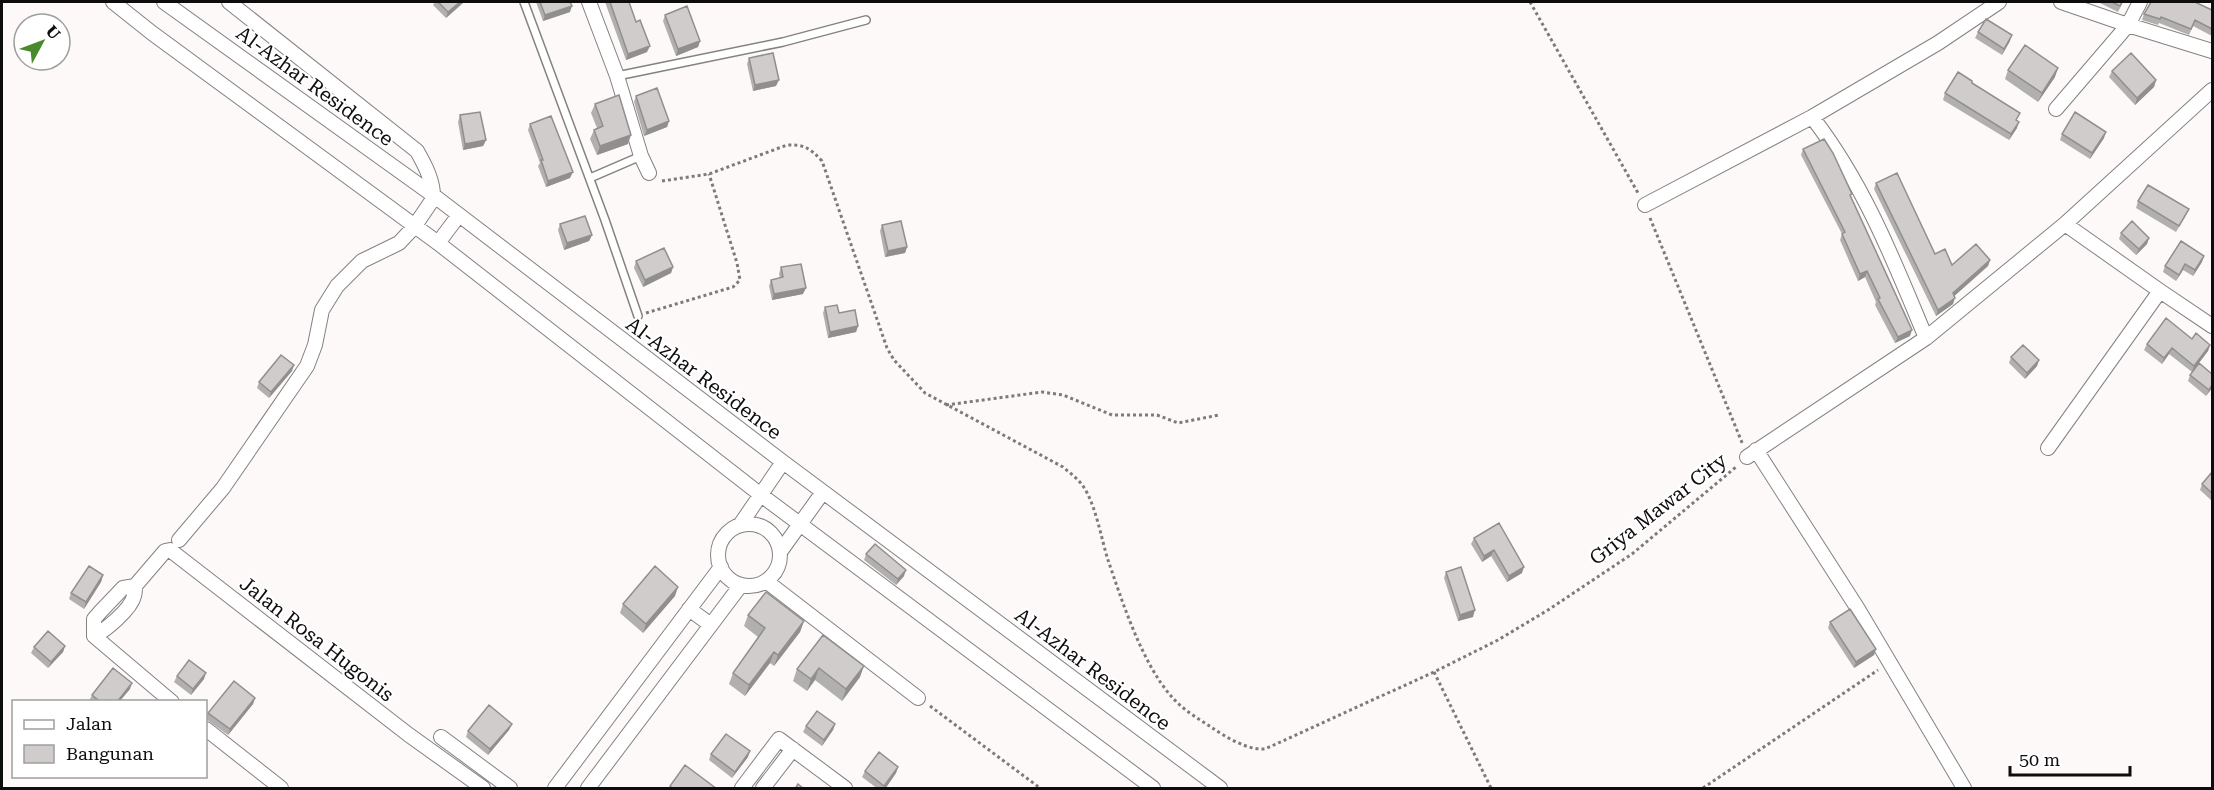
<svg xmlns="http://www.w3.org/2000/svg" width="2214" height="790" font-family="'Roboto Serif',serif">
  <rect width="100%" height="100%" fill="#fdf9f9"/>
  <g fill="none" stroke-linecap="round" stroke-linejoin="round">
    <g stroke="#858181" stroke-width="10">
      <path id="lane" d="M524 2 605 220 638 316
        M617 76 783 42 866 20
        M590 178 641 156"/>
    </g>
    <g stroke="#858181" stroke-width="16">
      <path id="street" d="M113 2 152 33 438 243 761 495 1153 788
        M164 2 433 195 783 462 1220 788
        M589 2 617 76 641 156 649 173
        M2061 2 2128 25 2140 2
        M2056 109 2128 25 2212 51
        M1812 117C1864 184 1894 261 1926 338
        M1645 205 1812 117 1938 43 1999 2
        M2065 224 2160 291 2212 326
        M438 243 459 215
        M2048 448 2160 291
        M1756 450 1858 609 1964 788
        M1747 457 1926 338 2065 224 2212 90
        M718 555a31 31 0 1 1 62 0a31 31 0 1 1-62 0Z
        M740 525 783 462
        M179 540 223 488 307 366 315 345 322 310 337 286 362 261 399 243 414 227 433 199C434 182 425 165 417 151L229 2
        M780 552 823 492
        M766 581 918 698
        M689 609 711 625
        M94 636C106 630 131 609 134 596 135 593 135 590 135 586
        M172 702 94 636V619L101 611 123 588 135 586 165 551 170 550 409 735 483 788
        M206 729 281 788
        M441 737 510 788
        M555 788 721 567
        M588 788 741 585
        M742 788 779 739 845 788
        M763 788 793 749"/>
    </g>
    <path stroke="#7c7a7a" stroke-width="3" stroke-dasharray="3 3" stroke-linecap="butt" d="M1530 2 1638 193
      M662 181 709 174 787 145C804 144 811 149 822 161L887 348 894 360 925 393 1063 467C1070 473 1078 479 1083 486 1096 505 1101 538 1108 560 1122 601 1142 663 1171 696 1182 709 1197 718 1211 727 1226 737 1246 750 1265 749L1434 672 1498 640 1548 610 1632 554 1736 467
      M1650 218 1743 445
      M646 313 733 287 740 280 737 263 709 174
      M946 405 1042 392 1063 395 1112 415H1157L1178 423 1219 415
      M1434 672 1491 788
      M930 706 1040 788
      M1703 788 1878 670"/>
    <use href="#lane" stroke="#fff" stroke-width="7"/>
    <use href="#street" stroke="#fff" stroke-width="14"/>
  </g>
  <path fill="#b2afaf" d="M435 2H464L446 18 433 5Z
    M536 2H570V12L543 21Z
    M605 2H629L647 52 626 60Z
    M2098 2H2123L2118 12Z
    M2212 10V36L2193 26 2189 35 2159 23 2158 25 2142 20 2144 14Z
    M665 15 700 41 698 47 676 56 663 21Z
    M1978 32 2010 41 2002 55 1975 38Z
    M749 58 776 86 753 91 747 64Z
    M2008 70 2055 77 2038 102 2005 79Z
    M2112 71 2156 80 2154 87 2135 105 2109 77Z
    M1972 83 2017 121V128L2009 140 1943 100 1945 93Z
    M636 96 669 121 667 127 644 136 634 102Z
    M595 104 628 144 597 155 590 139 594 130 597 128 591 113Z
    M460 115 486 140 483 146 463 150 458 122Z
    M530 124 570 178 546 187 538 166 540 163 528 130Z
    M2062 134 2104 138 2090 159 2060 140Z
    M1803 149 1851 197 1910 336 1895 343 1875 305 1876 302 1865 277 1858 281 1840 240 1842 234 1801 155Z
    M1876 183 1935 254 1952 265 1990 260 1988 266 1954 296 1953 304 1936 316 1874 189Z
    M2138 201 2186 215 2176 232 2136 208Z
    M560 224 592 235 589 241 564 250 558 230Z
    M882 225 907 247 905 253 885 257 880 231Z
    M2121 233 2149 238 2147 244 2136 255 2119 239Z
    M636 261 673 267 671 273 643 287 634 268Z
    M2202 262 2193 276 2183 270 2176 281 2163 272 2165 266Z
    M781 267 803 294 772 300 769 286 771 280 780 278 779 274Z
    M825 307 839 313 858 326 856 332 828 338 823 313Z
    M2192 339 2210 345 2208 351 2192 372 2169 354 2162 364 2144 350 2147 344Z
    M2011 357 2039 360 2037 366 2025 379 2009 363Z
    M292 371 269 398 257 388 259 382Z
    M2212 374V388L2206 396 2188 381 2190 375Z
    M2212 472V501L2200 490 2202 484Z
    M1499 523 1522 573 1507 582 1491 556 1482 562 1471 544 1474 538Z
    M866 554 904 576 896 585 864 560Z
    M1446 572 1473 617 1458 621 1444 578Z
    M103 575 101 582 84 609 69 599 71 593Z
    M675 596 643 633 620 613 623 604Z
    M748 615 804 621 800 632 774 666 770 663 745 696 729 684 733 673 758 637 744 626Z
    M1830 622 1876 649 1874 655 1854 668 1828 628Z
    M823 635 860 677 842 701 815 680 807 691 793 681 797 669Z
    M65 646 63 652 48 668 31 653 34 647Z
    M177 676 204 679 191 695 174 682Z
    M130 689 119 702 89 701 92 695Z
    M255 698 253 704 228 735 206 719 208 713Z
    M512 724 509 730 488 755 466 737 468 731Z
    M835 724 833 730 822 746 803 732 806 726Z
    M711 754 748 757 732 778 709 760Z
    M898 767 896 773 885 789H878L862 777 865 771Z"/>
  <path fill="#918f8e" d="M460 2H464L446 18 448 12Z
    M572 6 570 12 543 21 545 15Z
    M2012 35 2010 41 2002 55 2004 49Z
    M700 41 698 47 676 56 678 49Z
    M650 46 647 52 626 60 628 54Z
    M2058 68 2055 77 2038 102 2042 93Z
    M779 80 776 86 753 91 755 85Z
    M2156 80 2154 87 2135 105 2137 98Z
    M669 121 667 127 644 136 647 130Z
    M2019 122 2017 128 2009 140 2011 134Z
    M2106 132 2104 138 2090 159 2092 153Z
    M631 135 628 144 597 155 600 146Z
    M486 140 483 146 463 150 465 144Z
    M573 172 570 178 546 187 548 181Z
    M592 235 589 241 564 250 567 243Z
    M2149 238 2147 244 2136 255 2139 249Z
    M907 247 905 253 885 257 888 251Z
    M2204 256 2202 262 2193 276 2195 270Z
    M1990 260 1988 266 1951 299 1953 293Z
    M2185 264 2183 270 2176 281 2179 275Z
    M673 267 671 273 643 287 645 280Z
    M1867 271 1865 277 1858 281 1860 274Z
    M806 288 803 294 772 300 774 294Z
    M1955 298 1953 304 1936 316 1938 310Z
    M858 326 856 332 828 338 830 332Z
    M1912 330 1910 336 1895 343 1898 337Z
    M2210 345 2208 351 2192 372 2194 366Z
    M2172 348 2169 354 2162 364 2164 358Z
    M2039 360 2037 366 2025 379 2027 373Z
    M294 365 292 371 269 398 271 392Z
    M2212 385V388L2206 396 2209 390Z
    M1494 550 1491 556 1482 562 1484 556Z
    M1524 567 1522 573 1507 582 1509 576Z
    M906 570 904 576 896 585 898 579Z
    M103 575 101 582 84 609 86 602Z
    M678 587 675 596 643 633 646 624Z
    M1475 610 1473 617 1458 621 1460 615Z
    M804 621 800 632 774 666 778 655Z
    M65 646 63 652 48 668 51 662Z
    M1876 649 1874 655 1854 668 1856 662Z
    M774 652 770 663 745 696 749 685Z
    M864 666 860 677 842 701 846 689Z
    M819 668 815 680 807 691 811 679Z
    M206 673 204 679 191 695 193 689Z
    M132 683 130 689 119 702H117Z
    M255 698 253 704 228 735 230 729Z
    M512 724 509 730 488 755 490 749Z
    M835 724 833 730 822 746 824 740Z
    M750 751 748 757 732 778 735 772Z
    M898 767 896 773 885 789H883Z"/>
  <path fill="#cfcccb" stroke="#918f8e" stroke-width="1.5" d="M438 2H460L448 12Z
    M540 2H570L572 6 545 15Z
    M610 2H629L636 22 640 20 650 46 628 54Z
    M2112 2H2122L2120 6Z
    M2151 2H2195L2212 10V29L2195 20 2191 29 2161 17 2160 19 2144 14Z
    M687 6 700 41 678 49 665 15Z
    M1986 19 2012 35 2004 49 1978 32Z
    M2025 45 2058 68 2042 93 2008 70Z
    M773 53 779 80 755 85 749 58Z
    M2131 53 2156 80 2137 98 2112 71Z
    M1958 72 1972 81V83L2020 113 2016 120 2019 122 2011 134 1945 93Z
    M657 88 669 121 647 130 636 96Z
    M619 95 631 135 600 146 594 130 603 126 595 104Z
    M480 112 486 140 465 144 460 115Z
    M2075 112 2106 132 2092 153 2062 134Z
    M551 116 573 172 548 181 541 160H543L530 124Z
    M1824 139 1833 153 1852 194 1850 195 1912 330 1898 337 1878 299 1880 298 1867 271 1860 274 1842 234 1845 232 1803 149Z
    M1897 173 1935 254 1945 249 1952 265 1976 244 1990 260 1953 293 1955 298 1938 310 1876 183Z
    M2148 185 2189 209 2179 226 2138 201Z
    M585 216 592 235 567 243 560 224Z
    M901 221 907 247 888 251 882 225Z
    M2132 221 2149 238 2139 249 2121 233Z
    M2181 241 2204 256 2195 270 2185 264 2179 275 2165 266Z
    M664 248 673 267 645 280 636 261Z
    M801 264 806 288 774 294 771 280 783 277 781 267Z
    M837 305 839 313 855 310 858 326 830 332 825 307Z
    M2166 318 2192 339 2196 333 2210 345 2194 366 2172 348 2164 358 2147 344Z
    M2023 345 2039 360 2027 373 2011 357Z
    M281 355 294 365 271 392 259 382Z
    M2199 363 2212 374V385L2209 390 2190 375Z
    M2212 472V493L2202 484Z
    M1499 523 1524 567 1509 576 1494 550 1484 556 1474 538Z
    M875 544 906 570 898 579 866 554Z
    M89 566 103 575 86 602 71 593Z
    M655 566 678 587 646 624 623 604Z
    M1461 567 1475 610 1460 615 1446 572Z
    M766 592 804 621 778 655 774 652 749 685 733 673 765 628 748 615Z
    M1850 609 1876 649 1856 662 1830 622Z
    M48 631 65 646 51 662 34 647Z
    M823 635 864 666 846 689 819 668 811 679 797 669Z
    M189 660 206 673 193 689 177 676Z
    M113 668 132 683 117 702H97L98 700 92 695Z
    M234 681 255 698 230 729 208 713Z
    M489 705 512 724 490 749 468 731Z
    M817 711 835 724 824 740 806 726Z
    M726 734 750 751 735 772 711 754Z
    M879 752 898 767 884 786 865 771Z
    M685 765 717 789H674L670 786Z
    M798 784 804 789H795Z"/>
  <g text-anchor="middle" stroke-width="4.5" stroke-linejoin="round" paint-order="stroke">
    <g font-size="20" fill="#0e0d0d" stroke="#fff">
      <text transform="translate(315 86) rotate(36)" y="7">Al-Azhar Residence</text>
      <text transform="translate(704 378) rotate(37)" y="7">Al-Azhar Residence</text>
      <text transform="translate(1658 509) rotate(-38)" y="7">Griya Mawar City</text>
      <text transform="translate(317 639) rotate(38)" y="7">Jalan Rosa Hugonis</text>
      <text transform="translate(1093 669) rotate(37)" y="7">Al-Azhar Residence</text>
    </g>
  </g>
  <rect width="2214" height="790" fill="none" stroke="#0e0d0d" stroke-width="6"/>
  <rect x="12" y="700" width="195" height="78" fill="#ffffff" stroke="#9f9e9e" stroke-width="1.5"/>
  <rect x="24" y="720" width="30" height="9" fill="#ffffff" stroke="#9f9e9e" stroke-width="1.5"/>
  <text x="66" y="730" font-size="18" fill="#0e0d0d">Jalan</text>
  <rect x="24" y="745" width="30" height="18" fill="#cfcccb" stroke="#9f9e9e" stroke-width="1.5"/>
  <text x="66" y="760" font-size="18" fill="#0e0d0d">Bangunan</text>
  <g transform="translate(42 42) rotate(49)"><circle r="28" fill="#ffffff" stroke="#9f9e9e" stroke-width="1.5"/>
  <path d="M0-4.5L10 22L0 15L-10 22Z" fill="#498a2c"/>
  <text y="-9" font-size="16" font-weight="bold" text-anchor="middle" fill="#0e0d0d">U</text>
  </g>
  <path d="M2010 766v9h120v-9" fill="none" stroke="#0e0d0d" stroke-width="3"/>
  <text x="2019" y="766" font-size="18" fill="#0e0d0d" stroke="#ffffff" stroke-width="4.5" paint-order="stroke">50 m</text>
</svg>
